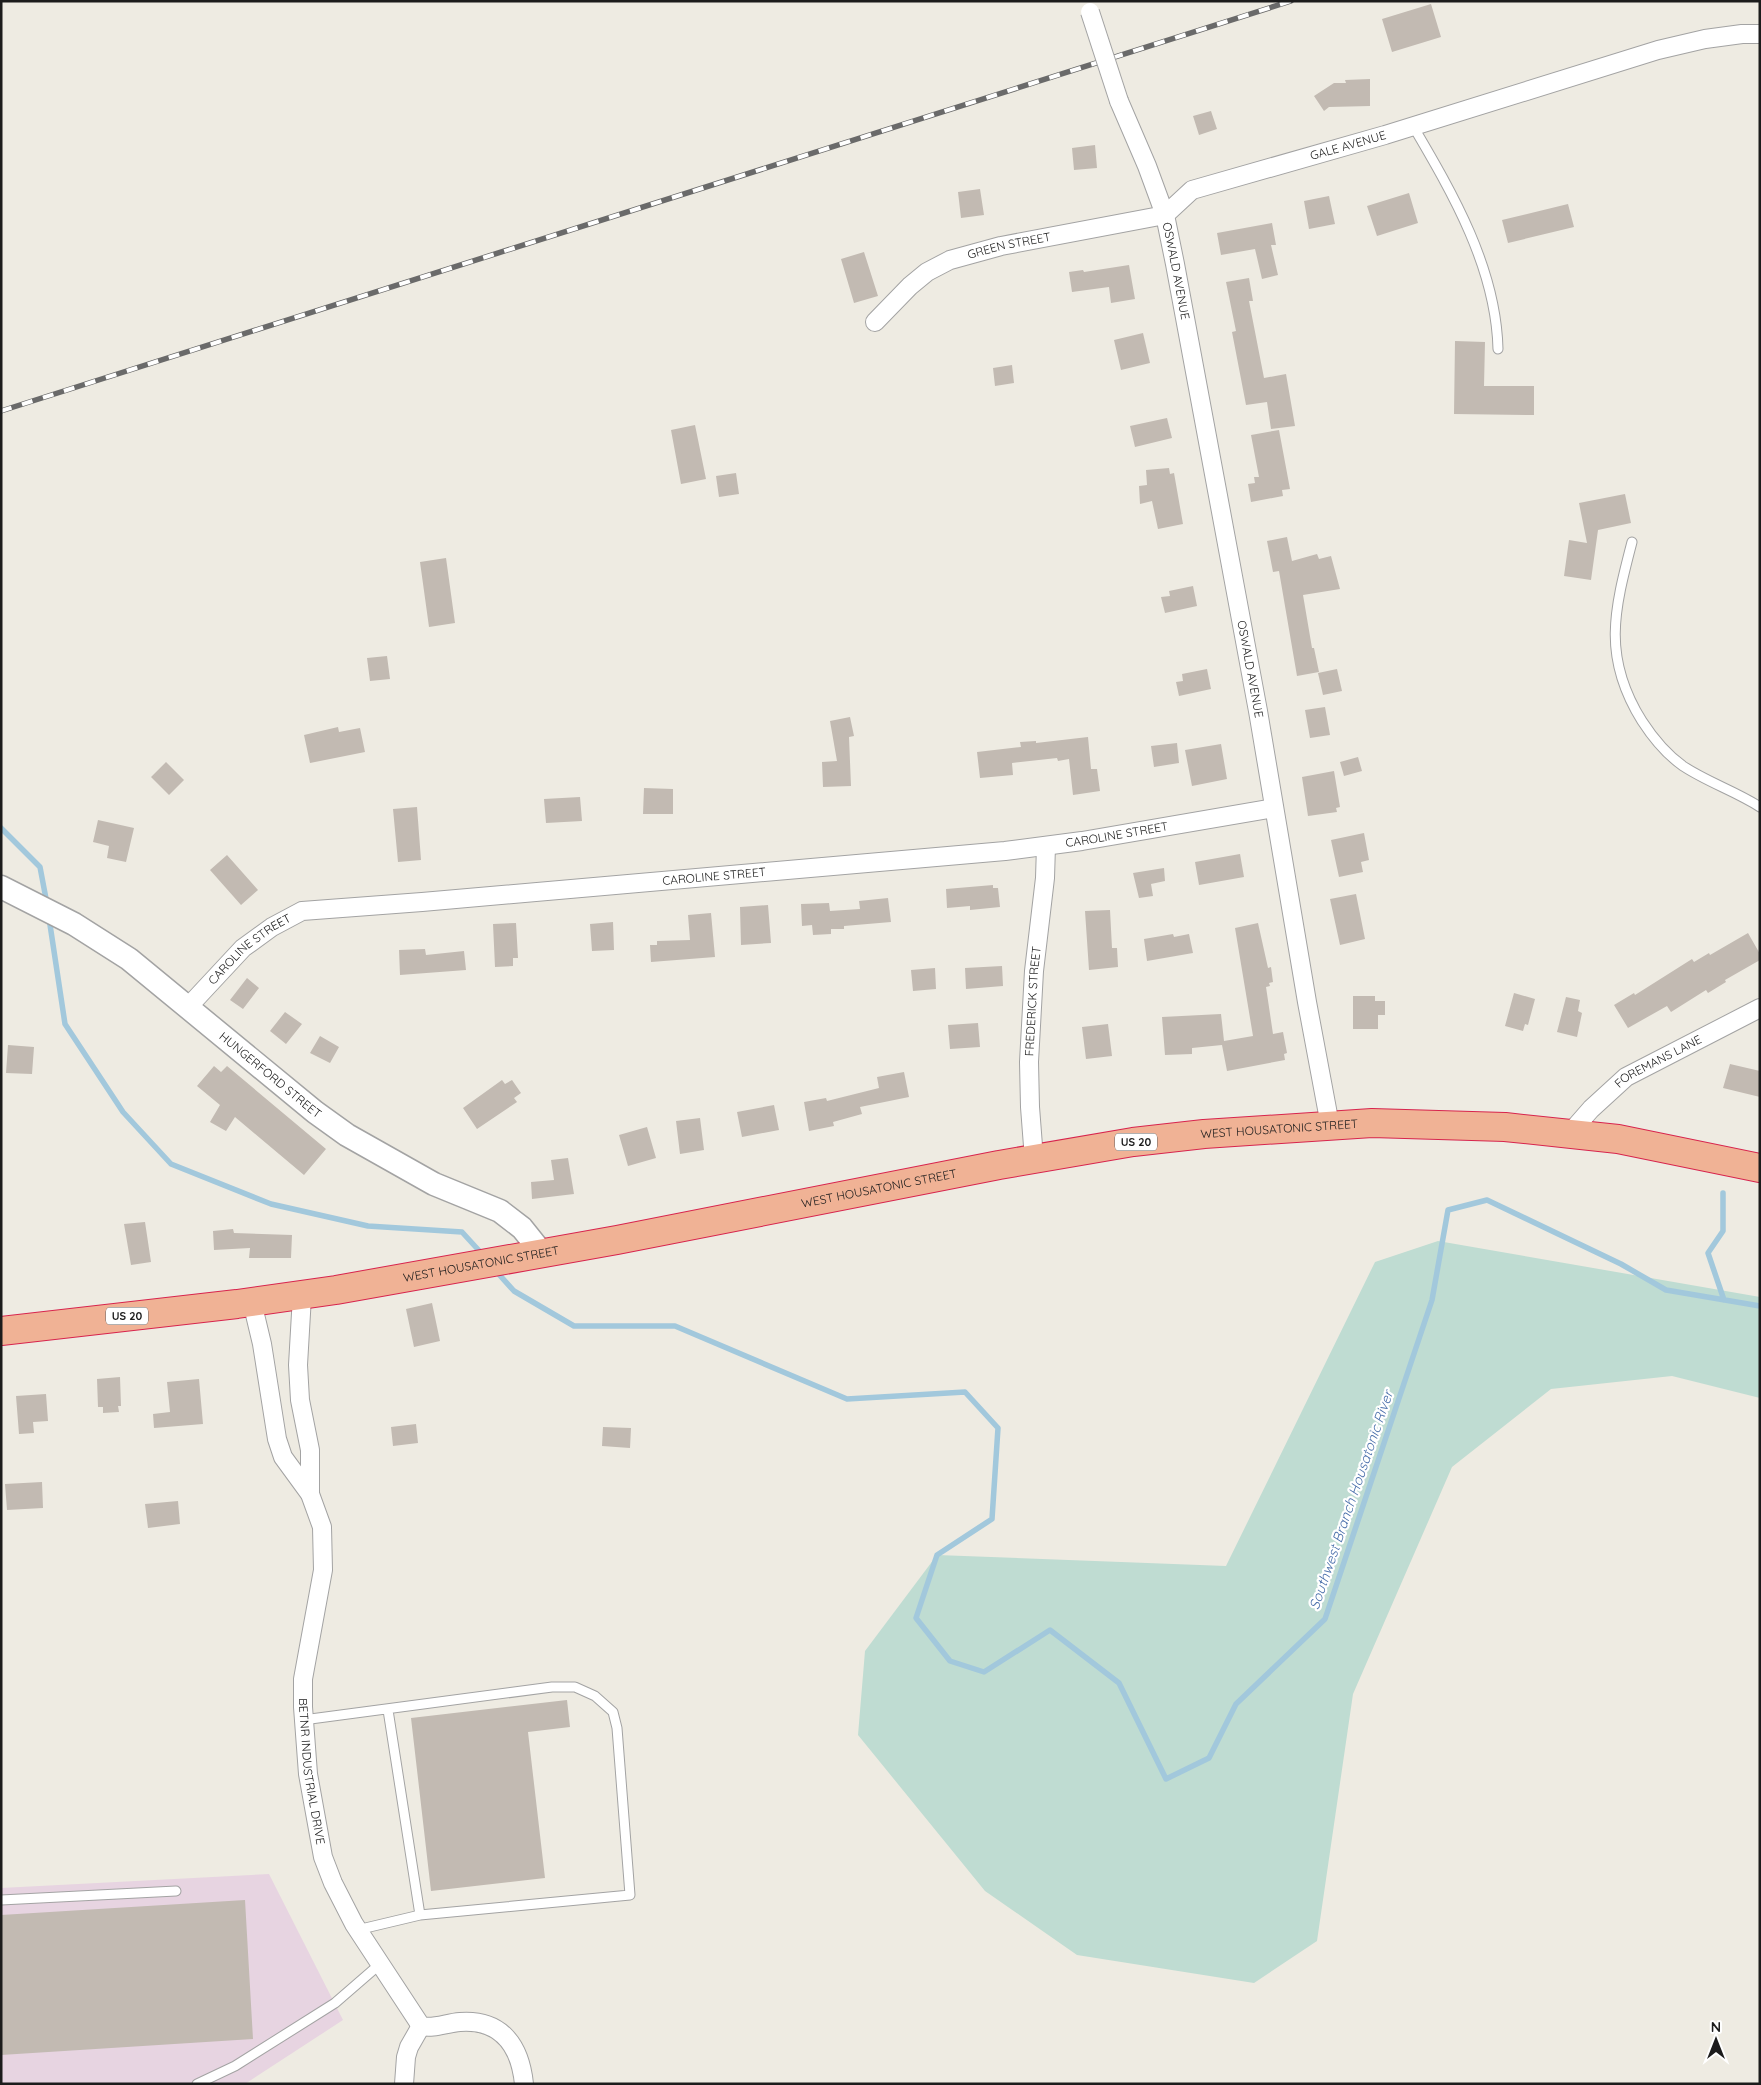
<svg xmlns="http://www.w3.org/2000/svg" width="1761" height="2085" font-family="Quicksand,sans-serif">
  <rect width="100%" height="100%" fill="#eeebe2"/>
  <path fill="#e7d4e1" d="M269 1874 343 2020 245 2084H1V1888Z"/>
  <path fill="#bfdcd2" d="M1438 1241 1760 1297V1398L1672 1376 1551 1389 1452 1467 1353 1694 1317 1941 1254 1983 1077 1955 985 1891 858 1735 865 1651 937 1555 1226 1566 1375 1262Z"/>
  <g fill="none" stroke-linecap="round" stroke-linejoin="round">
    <path stroke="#a2c8dc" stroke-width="5.5" d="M1 828 40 867 47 904
      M49 918 65 1024 123 1112 171 1164 271 1204 368 1226 462 1232 483 1255
      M1723 1193V1231L1708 1253 1724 1300
      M495 1270 514 1291 574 1326H675L847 1399 965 1392 998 1428 992 1519 937 1555 916 1618 950 1661 984 1672 1050 1630 1119 1683 1166 1779 1209 1758 1236 1704 1325 1619 1432 1300 1448 1210 1487 1200 1621 1264 1666 1290 1760 1306"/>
  </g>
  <path fill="#c2bab2" d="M1431 4 1441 37 1392 52 1382 19Z
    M1370 79V106L1329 107 1324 111 1314 96 1334 83H1346L1345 80Z
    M1211 111 1217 129 1199 135 1193 116Z
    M1095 145 1097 168 1074 170 1072 148Z
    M980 189 984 215 961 218 958 192Z
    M1409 193 1418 223 1377 236 1367 206Z
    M1329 196 1335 224 1309 229 1304 201Z
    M1568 204 1574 227 1508 243 1502 220Z
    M1272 223 1276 245H1271L1278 275 1262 279 1255 249 1221 255 1217 233Z
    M864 252 878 296 854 303 841 259Z
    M1129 265 1135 299 1111 303 1109 287 1072 292 1069 272 1083 270 1084 272Z
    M1249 278 1253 301H1249L1264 378 1286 374 1295 426 1271 429 1267 402 1246 405 1232 332 1236 331 1226 282Z
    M1143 333 1150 363 1121 370 1114 340Z
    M1455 341 1485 342 1484 386H1534V415L1454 414Z
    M1012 365 1014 383 995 386 993 368Z
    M1167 418 1172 438 1135 447 1130 426Z
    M695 425 706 479 681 484 671 430Z
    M1279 430 1290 489 1282 490 1283 496 1251 502 1248 484 1255 483 1254 477H1259L1251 435Z
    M1169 468 1170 474 1174 473 1183 524 1158 529 1152 501 1140 504 1139 486 1147 485 1146 470Z
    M736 473 739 494 719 497 716 476Z
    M1625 494 1631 523 1598 530 1591 580 1564 576 1569 540 1587 543 1579 503Z
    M1287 537 1292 561 1317 554 1319 559 1331 556 1340 589 1303 595 1312 648H1314L1319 672 1297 676 1279 571 1273 572 1267 541Z
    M446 558 455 623 429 627 420 562Z
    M1193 586 1197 606 1165 613 1161 597 1170 596 1169 591Z
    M387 656 390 679 370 681 367 658Z
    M1207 669 1211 689 1179 696 1176 682 1183 681 1182 674Z
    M1337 669 1342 691 1323 695 1318 673Z
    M1325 707 1330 735 1310 738 1305 710Z
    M850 717 854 736 849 737 851 786 823 787 822 762 837 761 830 721Z
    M338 727 339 732 360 728 365 752 310 763 304 735Z
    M1088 737 1091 769H1097L1100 791 1073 795 1069 759 1058 761 1057 758 1012 763 1013 775 980 778 977 752 1021 747 1020 742 1036 741V743Z
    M1177 743 1179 763 1154 767 1151 746Z
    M1221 744 1227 779 1192 786 1185 750Z
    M1358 757 1362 771 1344 776 1340 762Z
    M166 762 184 780 169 795 151 777Z
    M1334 771 1340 807 1336 808 1337 812 1308 816 1302 777Z
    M644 788 673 789V814H643Z
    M580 797 582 821 546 823 544 799Z
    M417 807 421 860 398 862 393 809Z
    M98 820 134 828 126 862 107 858 109 846 93 842Z
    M1364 833 1369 860 1361 862 1363 872 1339 877 1331 840Z
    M1240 854 1244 877 1199 885 1195 862Z
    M227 855 258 890 241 905 210 870Z
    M1164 868 1165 881 1151 884 1153 896 1139 898 1133 873Z
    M993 885V888H998L1000 907 970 910V906L947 908 946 889Z
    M1356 894 1365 939 1340 945 1330 899Z
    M888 898 891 922 844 926V929H831V934L813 935 812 925 802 926 801 904 829 903 830 911 860 909 859 901Z
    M768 905 771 943 741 945 740 907Z
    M1110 910 1112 948H1117L1118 967 1089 970 1085 911Z
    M711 913 715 957 651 962 650 945H657V941L690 940 688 915Z
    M613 922 614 950 592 951 590 924Z
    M516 923 518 958H513V966L495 967 493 924Z
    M1258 923 1268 968 1271 967 1273 982 1269 983 1270 986 1266 987 1273 1034 1283 1032 1287 1053 1284 1054 1285 1060 1227 1071 1222 1045 1192 1048V1054L1165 1055 1162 1017 1221 1014 1224 1041 1253 1036 1235 928Z
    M1748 933 1760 954V960L1725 980 1726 982 1708 993 1706 990 1671 1012 1667 1006 1628 1028 1614 1005 1634 993 1635 995 1692 959 1694 962 1709 953 1710 955Z
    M1173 934 1174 937 1189 934 1193 953 1147 961 1144 939Z
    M425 949 426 955 464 951 466 970 400 975 399 950Z
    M1002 966 1003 986 966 989 965 968Z
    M935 968 936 989 913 991 911 970Z
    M247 978 259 988 243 1009 230 1000Z
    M1514 993 1535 999 1528 1025 1525 1024 1523 1031 1505 1026Z
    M1353 996H1375V1001H1385V1015H1378V1029H1353Z
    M1566 997 1580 1000 1578 1011 1582 1013 1577 1037 1557 1032Z
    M285 1012 302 1024 286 1044 270 1031Z
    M978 1023 980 1047 950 1049 948 1025Z
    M1108 1024 1112 1056 1086 1059 1082 1027Z
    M320 1036 339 1047 330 1063 310 1053Z
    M8 1045 34 1047 32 1074 6 1073Z
    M1730 1064 1760 1071V1097L1723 1088Z
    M214 1066 221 1072 227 1066 326 1149 304 1175 235 1117 226 1131 210 1122 220 1105 197 1086Z
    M904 1072 909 1097 860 1107 862 1114 833 1122 834 1126 809 1131 804 1102 826 1098 827 1101 879 1088 877 1077Z
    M502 1080 505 1084 512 1080 521 1093 514 1098 517 1102 477 1129 463 1108Z
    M774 1105 779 1130 742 1137 737 1112Z
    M700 1118 704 1150 680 1154 676 1121Z
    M647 1127 656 1158 628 1166 619 1135Z
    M568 1158 574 1194 532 1199 531 1182 554 1180 551 1160Z
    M145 1222 151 1262 131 1265 124 1224Z
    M233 1229 234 1233 292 1235 291 1258H249L250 1248 214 1250 213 1231Z
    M432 1303 440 1341 414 1347 406 1309Z
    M120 1377 121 1406H118L119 1412 103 1413V1407H98L97 1379Z
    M199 1379 203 1424 154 1428 153 1414 170 1412 167 1382Z
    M46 1394 48 1421 33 1422 34 1433 19 1434 16 1396Z
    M416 1424 418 1443 393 1446 391 1427Z
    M603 1427 631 1428 630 1448 602 1446Z
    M42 1482 43 1508 7 1510 5 1484Z
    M178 1501 180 1524 148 1528 145 1504Z
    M567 1700 570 1727 528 1732 545 1878 431 1891 411 1718Z
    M245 1900 253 2039 1 2055V1915Z"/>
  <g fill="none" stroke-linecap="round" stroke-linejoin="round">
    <g stroke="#a3a3a3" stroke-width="11">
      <path id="service" d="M1413 126C1453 194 1496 268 1498 349
        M1632 542C1614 611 1602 657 1642 721 1653 738 1666 754 1683 766 1707 782 1735 791 1760 807
        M388 1710 420 1915
        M303 1720 552 1687H575L595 1696 613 1712 617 1728 630 1895 420 1915 357 1930
        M1 1900 176 1891
        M197 2084 235 2066 335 2003 380 1964"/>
    </g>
    <g stroke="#a3a3a3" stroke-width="20">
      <g id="minor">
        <path id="s1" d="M1119 101 1147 166 1165 215 1175 264 1258 711 1307 1002 1330 1125"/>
        <path id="s2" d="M1165 215 1192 190 1385 135 1658 50 1705 39 1742 34H1760"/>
        <path id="s3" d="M875 322 910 286 927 272 950 260 1001 246 1165 215"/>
        <path id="s4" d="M188 1007 243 948 272 927 302 911 422 902 1005 851 1082 841 1274 808"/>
        <path id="s5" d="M1570 1133 1591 1109 1626 1077 1760 1008"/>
        <path id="s6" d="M1034 1159 1030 1107 1029 1062 1034 971 1045 878 1046 846"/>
        <path d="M302 1296 298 1365 300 1400 310 1450V1494"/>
        <path id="s7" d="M252 1302 262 1344 277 1439 283 1457 310 1494 322 1527 323 1570 303 1679V1707L308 1774 323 1857 333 1883 354 1924 421 2026C434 2029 446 2023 460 2022 501 2019 520 2045 524 2084"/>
        <path d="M404 2084 406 2057 409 2047 421 2026"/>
      </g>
    </g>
    <g stroke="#a3a3a3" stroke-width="25">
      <g id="tertiary">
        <path id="s8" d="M1 887 74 924 129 959 315 1112 347 1135 434 1184 500 1211 522 1228 542 1253"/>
      </g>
    </g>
    <g stroke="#d7244d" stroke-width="30">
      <g id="trunk">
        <path id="s9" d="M1 1331 237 1304 336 1290 617 1240 999 1165 1133 1142 1204 1134 1372 1123 1505 1127 1618 1139 1760 1168"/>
      </g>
    </g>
    <use href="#service" stroke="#fff" stroke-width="9"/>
    <use href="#minor" stroke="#fff" stroke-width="18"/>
    <use href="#tertiary" stroke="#fff" stroke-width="22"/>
    <use href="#trunk" stroke="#f0b295" stroke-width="28"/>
    <g stroke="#6a6a6a" stroke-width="5.5">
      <path id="rail" d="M1 411 1291 1"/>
    </g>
    <use href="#rail" stroke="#fff" stroke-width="4" stroke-dasharray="11" stroke-linecap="butt"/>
    <g stroke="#a3a3a3" stroke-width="20" stroke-linecap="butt">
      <path id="minor-bridge" d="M1090 12 1119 101"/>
    </g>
    <use href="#minor-bridge" stroke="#fff" stroke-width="18"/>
  </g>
  <g text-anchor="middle" stroke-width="4.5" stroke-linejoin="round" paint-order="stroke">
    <g fill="#fff" stroke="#606060" stroke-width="1">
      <rect x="1115" y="1133.5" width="42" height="17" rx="4"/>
      <rect x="106" y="1307.5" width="42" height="17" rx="4"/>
    </g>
    <g font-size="11" font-weight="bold" fill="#1c1c1c">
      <text x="1136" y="1146">US 20</text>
      <text x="127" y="1320">US 20</text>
    </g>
    <g font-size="12" fill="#1c1c1c" stroke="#fff">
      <text dy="4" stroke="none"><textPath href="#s2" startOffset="199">GALE AVENUE</textPath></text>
      <text dy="4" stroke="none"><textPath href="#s3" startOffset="159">GREEN STREET</textPath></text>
      <text dy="4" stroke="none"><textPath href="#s1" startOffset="180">OSWALD AVENUE</textPath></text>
      <text dy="4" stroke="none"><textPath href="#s1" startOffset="585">OSWALD AVENUE</textPath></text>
      <text dy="4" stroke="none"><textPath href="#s4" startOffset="969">CAROLINE STREET</textPath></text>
      <text dy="4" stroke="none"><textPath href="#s4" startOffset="564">CAROLINE STREET</textPath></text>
      <text dy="4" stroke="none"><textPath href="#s4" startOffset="85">CAROLINE STREET</textPath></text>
      <text dy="4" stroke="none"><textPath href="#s6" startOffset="158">FREDERICK STREET</textPath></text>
      <text dy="4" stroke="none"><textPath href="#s5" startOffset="115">FOREMANS LANE</textPath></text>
      <text dy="4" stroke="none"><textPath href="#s8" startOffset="330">HUNGERFORD STREET</textPath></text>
      <text dy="4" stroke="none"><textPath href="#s9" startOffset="1295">WEST HOUSATONIC STREET</textPath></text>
      <text dy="4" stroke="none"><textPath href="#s9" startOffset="890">WEST HOUSATONIC STREET</textPath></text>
      <text dy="4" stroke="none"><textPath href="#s9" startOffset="485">WEST HOUSATONIC STREET</textPath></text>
      <text dy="4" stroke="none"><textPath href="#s7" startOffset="486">BETNR INDUSTRIAL DRIVE</textPath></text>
    </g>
    <g font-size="14" font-style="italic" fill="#4a6fab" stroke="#fff">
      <text transform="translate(1351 1500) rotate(-71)" y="5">Southwest Branch Housatonic River</text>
    </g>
  </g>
  <rect width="1761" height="2085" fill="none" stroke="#1c1c1c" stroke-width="5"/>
  <g transform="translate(1716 2040)" stroke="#ffffff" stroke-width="4" paint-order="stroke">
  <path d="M0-4L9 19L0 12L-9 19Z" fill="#1c1c1c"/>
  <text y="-8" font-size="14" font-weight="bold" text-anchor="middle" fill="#1c1c1c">N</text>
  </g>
</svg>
